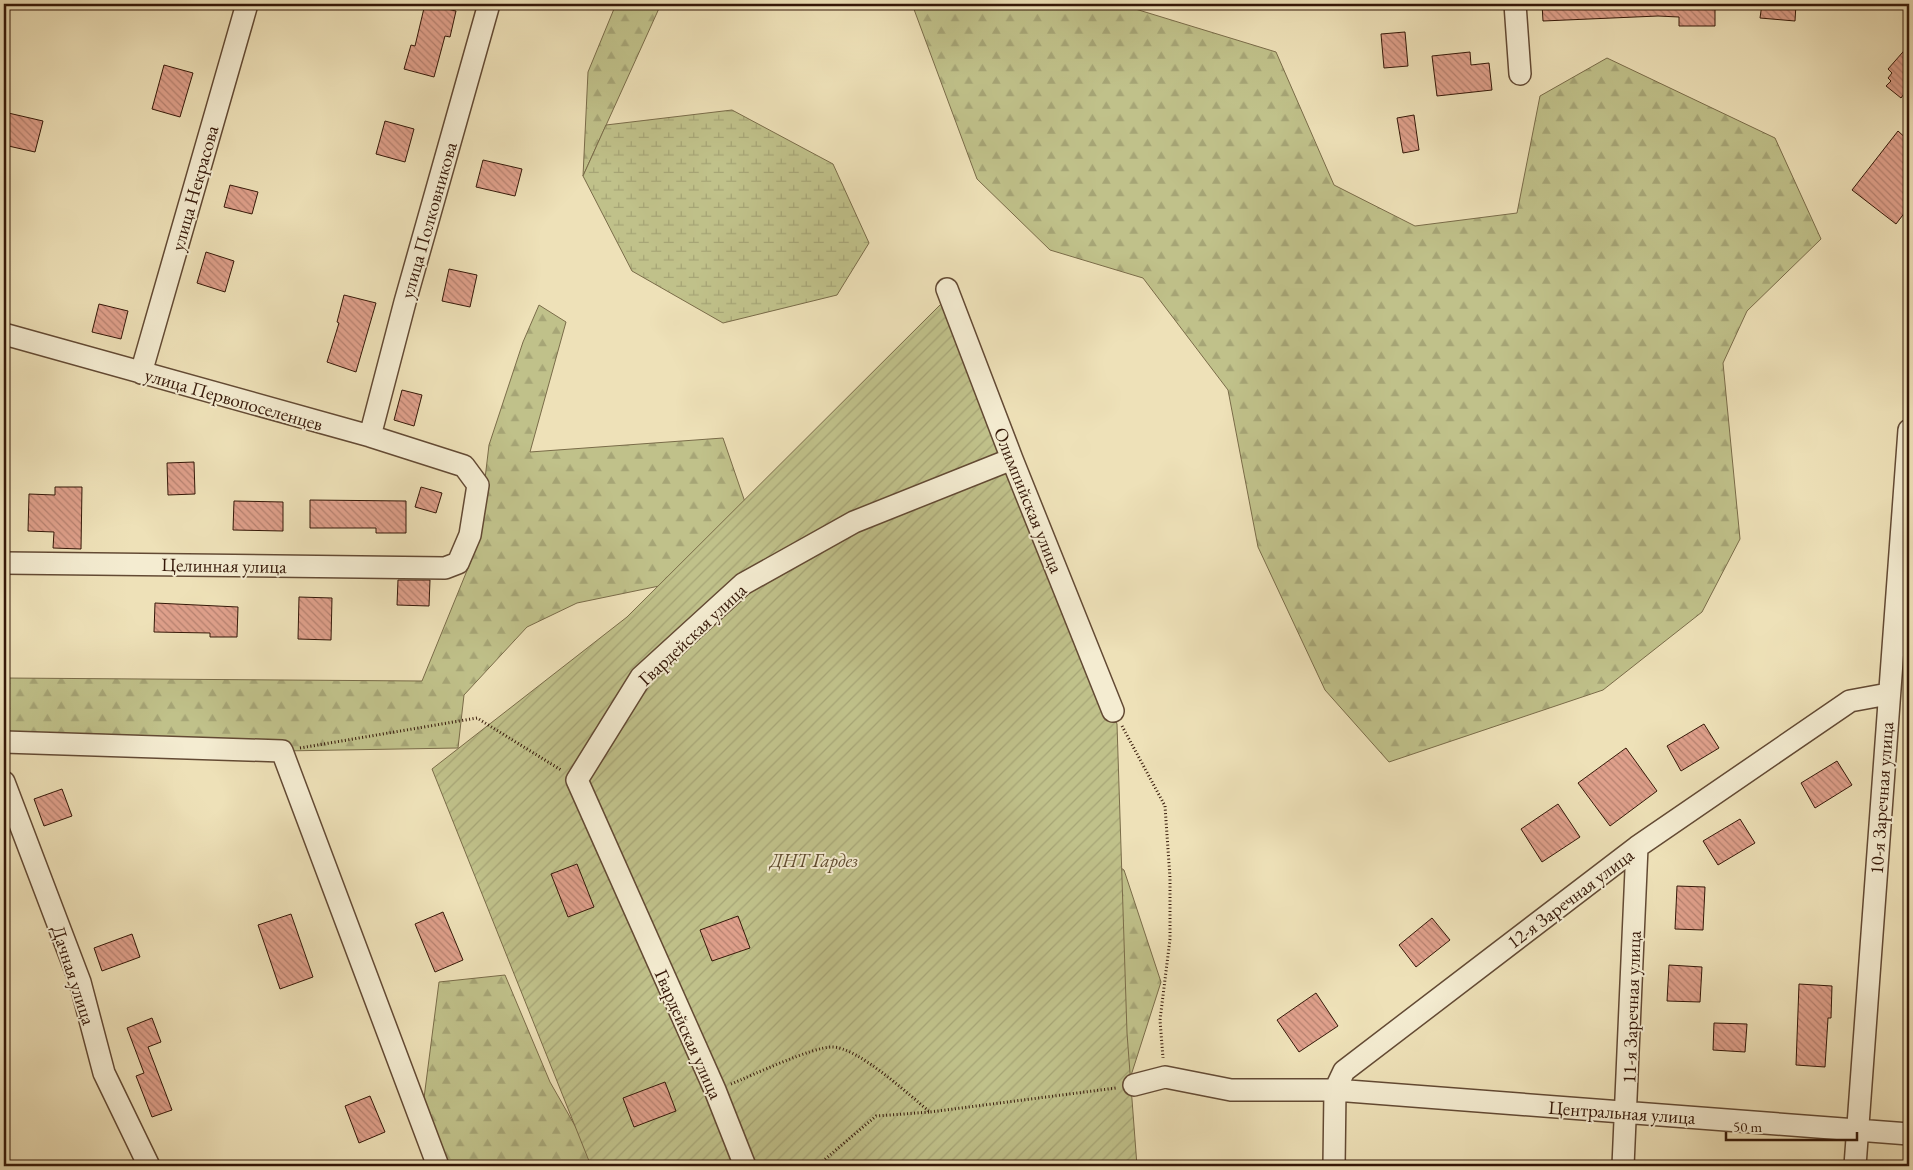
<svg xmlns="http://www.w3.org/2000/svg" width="1913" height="1170" font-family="'EB Garamond',serif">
  <defs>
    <pattern id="forest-firs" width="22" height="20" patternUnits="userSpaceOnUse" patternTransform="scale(1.25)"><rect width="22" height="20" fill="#c0c18a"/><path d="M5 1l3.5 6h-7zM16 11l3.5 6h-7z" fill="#a6a576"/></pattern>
    <pattern id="wetland-marsh" width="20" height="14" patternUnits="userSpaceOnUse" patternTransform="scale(1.25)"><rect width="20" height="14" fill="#c0c18a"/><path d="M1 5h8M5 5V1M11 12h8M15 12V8" fill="none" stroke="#a6a576"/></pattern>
    <pattern id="garden-furrows" width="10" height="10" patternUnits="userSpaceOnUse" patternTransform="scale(1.25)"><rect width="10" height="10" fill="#c0c18a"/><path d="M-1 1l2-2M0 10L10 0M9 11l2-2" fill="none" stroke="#a6a576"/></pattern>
    <pattern id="building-back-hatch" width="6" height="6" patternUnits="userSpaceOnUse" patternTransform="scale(1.25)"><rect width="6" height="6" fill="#dfa08b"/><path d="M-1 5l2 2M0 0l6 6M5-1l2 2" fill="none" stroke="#b68170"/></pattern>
  </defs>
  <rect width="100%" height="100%" fill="#eee1b8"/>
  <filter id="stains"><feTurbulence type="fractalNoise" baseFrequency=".004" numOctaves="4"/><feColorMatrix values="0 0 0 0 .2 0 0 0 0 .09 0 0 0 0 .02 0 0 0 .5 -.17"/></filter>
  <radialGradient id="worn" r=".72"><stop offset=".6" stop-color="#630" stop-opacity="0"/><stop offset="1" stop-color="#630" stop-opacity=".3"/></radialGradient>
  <path fill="url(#forest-firs)" stroke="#7a6c49" d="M616 4H661L583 176 588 72Z
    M912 4H1119L1276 52 1334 185 1415 226 1517 213 1540 96 1607 58 1775 138 1821 239 1747 311 1723 363 1740 539 1702 612 1603 690 1389 762 1325 690 1258 547 1228 390 1143 278 1050 250 977 179Z
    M539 305 566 322 530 452 723 438 757 537 722 573 577 603 527 627 464 695 458 748 282 751 100 734 4 737V678L422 681 477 546 489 445 523 342Z
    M1035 811 1124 870 1161 982 1102 1166Z
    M505 975 550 1082 598 1166H448L424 1098 439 982Z"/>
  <path fill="url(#wetland-marsh)" stroke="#7a6c49" d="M732 110 833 164 869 243 837 295 723 323 632 271 583 176 606 125Z"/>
  <path fill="url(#garden-furrows)" stroke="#7a6c49" d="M947 298 1117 724 1127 1033 1137 1166H591L432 769 627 617Z"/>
  <path fill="url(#building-back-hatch)" stroke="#351808" d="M425 4 456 11 450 37 445 36 434 77 404 69 411 45 415 46Z
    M1542 4H1715V26H1679V17L1658 16 1543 21Z
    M1762 4H1796L1795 21 1760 18Z
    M1405 32 1408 66 1384 68 1381 34Z
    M1909 45V87L1901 98 1886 86 1891 81 1888 78 1892 73 1888 69Z
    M1470 52 1471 65 1489 63 1492 90 1437 96 1432 56Z
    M164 65 193 73 180 117 152 109Z
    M4 112 43 121 35 152 4 145Z
    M1414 115 1419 150 1403 153 1397 118Z
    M385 121 414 129 405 162 376 154Z
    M1898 131 1909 141V207L1896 224 1852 190Z
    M483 160 522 169 515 196 476 187Z
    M230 185 258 192 252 214 224 207Z
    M206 252 234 261 225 292 197 283Z
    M449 269 477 275 470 307 442 301Z
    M344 295 376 303 356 372 327 362 339 323 337 322Z
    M99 304 128 311 121 339 92 332Z
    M402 390 422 395 414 426 394 420Z
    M194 462 195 494 168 495 167 463Z
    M55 487H82L81 549 53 548 54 532 28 531 29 494 55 495Z
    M421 487 442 493 436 513 415 507Z
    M310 500 406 501V533H376V528H310Z
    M234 501 283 502V531L233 530Z
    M398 580H430L429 606 397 605Z
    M299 597 332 598 331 640 298 639Z
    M155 603 238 607 237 637H210V633L154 632Z
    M1704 724 1719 748 1681 771 1667 746Z
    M1626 748 1657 791 1610 826 1578 783Z
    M1837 761 1852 785 1815 808 1801 783Z
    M62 789 72 816 44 826 34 799Z
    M1558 804 1580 837 1542 862 1521 829Z
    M1740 819 1755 843 1718 865 1703 841Z
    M577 864 594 907 568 917 551 874Z
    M1677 886 1705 887 1703 930 1675 929Z
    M443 912 463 960 435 972 415 924Z
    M291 914 313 977 280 989 258 925Z
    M738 916 750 948 712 961 700 930Z
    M1432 918 1450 940 1416 967 1399 945Z
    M132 934 140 957 102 971 94 948Z
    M1669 965 1702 967 1700 1002 1667 1001Z
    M1799 984 1832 986 1831 1018H1828L1825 1067 1796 1065Z
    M1316 993 1338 1026 1299 1052 1277 1020Z
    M152 1018 161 1042 148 1047 172 1110 152 1117 136 1076 144 1073 127 1028Z
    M1714 1023 1747 1024 1745 1052 1713 1050Z
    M665 1082 676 1111 634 1127 623 1098Z
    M370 1096 385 1132 359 1143 345 1106Z"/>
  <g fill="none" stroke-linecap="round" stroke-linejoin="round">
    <g stroke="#634a34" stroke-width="24">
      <path id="minor" d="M1515 4 1520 74
        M947 289 1012 459 1113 711
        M4 334 370 436 464 466 478 485 470 535 458 563 445 568 4 563
        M141 373 247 4
        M370 436 405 302 489 4
        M4 742 282 751 438 1166
        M4 782 80 982 104 1073 149 1166
        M1134 1085 1165 1077 1231 1090H1335L1909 1134
        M745 1166 715 1090 577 780 641 677 743 584 854 522 1012 459
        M1334 1166 1335 1090 1344 1071 1637 847 1850 701 1888 694
        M1623 1166 1637 847
        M1855 1166 1909 430"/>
    </g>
    <path stroke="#351808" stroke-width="3" stroke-dasharray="1 2.5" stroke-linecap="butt" d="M1122 726 1165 806 1170 878V939L1160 1020 1163 1058
      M300 748 477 718 561 770
      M731 1084C753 1075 812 1047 832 1047 858 1047 909 1095 930 1112L1116 1088
      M817 1166 876 1116 930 1112"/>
    <use href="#minor" stroke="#f4ecd1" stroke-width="21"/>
  </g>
  <g text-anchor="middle" stroke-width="4" stroke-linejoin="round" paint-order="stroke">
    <g font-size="19" fill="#351808" stroke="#f4ecd1">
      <text transform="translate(194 188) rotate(-74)" y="7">улица Некрасова</text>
      <text transform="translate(428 220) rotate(-74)" y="7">улица Полковникова</text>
      <text transform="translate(234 399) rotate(16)" y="7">улица Первопоселенцев</text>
      <text transform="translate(1029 500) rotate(68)" y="7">Олимпийская улица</text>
      <text transform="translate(224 565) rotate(1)" y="7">Целинная улица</text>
      <text transform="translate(692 634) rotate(-43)" y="7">Гвардейская улица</text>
      <text transform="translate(1881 798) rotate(-86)" y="7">10-я Заречная улица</text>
      <text transform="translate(1570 898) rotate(-37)" y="7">12-я Заречная улица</text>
      <text transform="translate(74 975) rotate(72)" y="7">Дачная улица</text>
      <text transform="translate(1631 1007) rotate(-88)" y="7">11-я Заречная улица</text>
      <text transform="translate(689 1034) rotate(66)" y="7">Гвардейская улица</text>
      <text transform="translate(1622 1112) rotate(4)" y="7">Центральная улица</text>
    </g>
    <g font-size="19" font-style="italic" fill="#5f4b2f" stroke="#f4ecd1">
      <text x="814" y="867">ДНТ Гардез</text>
    </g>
  </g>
  <rect width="1913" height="1170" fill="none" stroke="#eee1b8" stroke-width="20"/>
  <rect x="5" y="5" width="1903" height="1160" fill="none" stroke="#351808" stroke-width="2.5"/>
  <rect x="10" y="10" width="1893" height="1150" fill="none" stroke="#351808"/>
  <path d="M1726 1132v8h131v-8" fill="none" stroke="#351808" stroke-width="2.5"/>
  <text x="1733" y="1132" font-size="15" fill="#351808" stroke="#f4ecd1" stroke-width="4" paint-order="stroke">50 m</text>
  <rect width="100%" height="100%" filter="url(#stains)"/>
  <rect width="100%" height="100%" fill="url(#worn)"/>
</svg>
